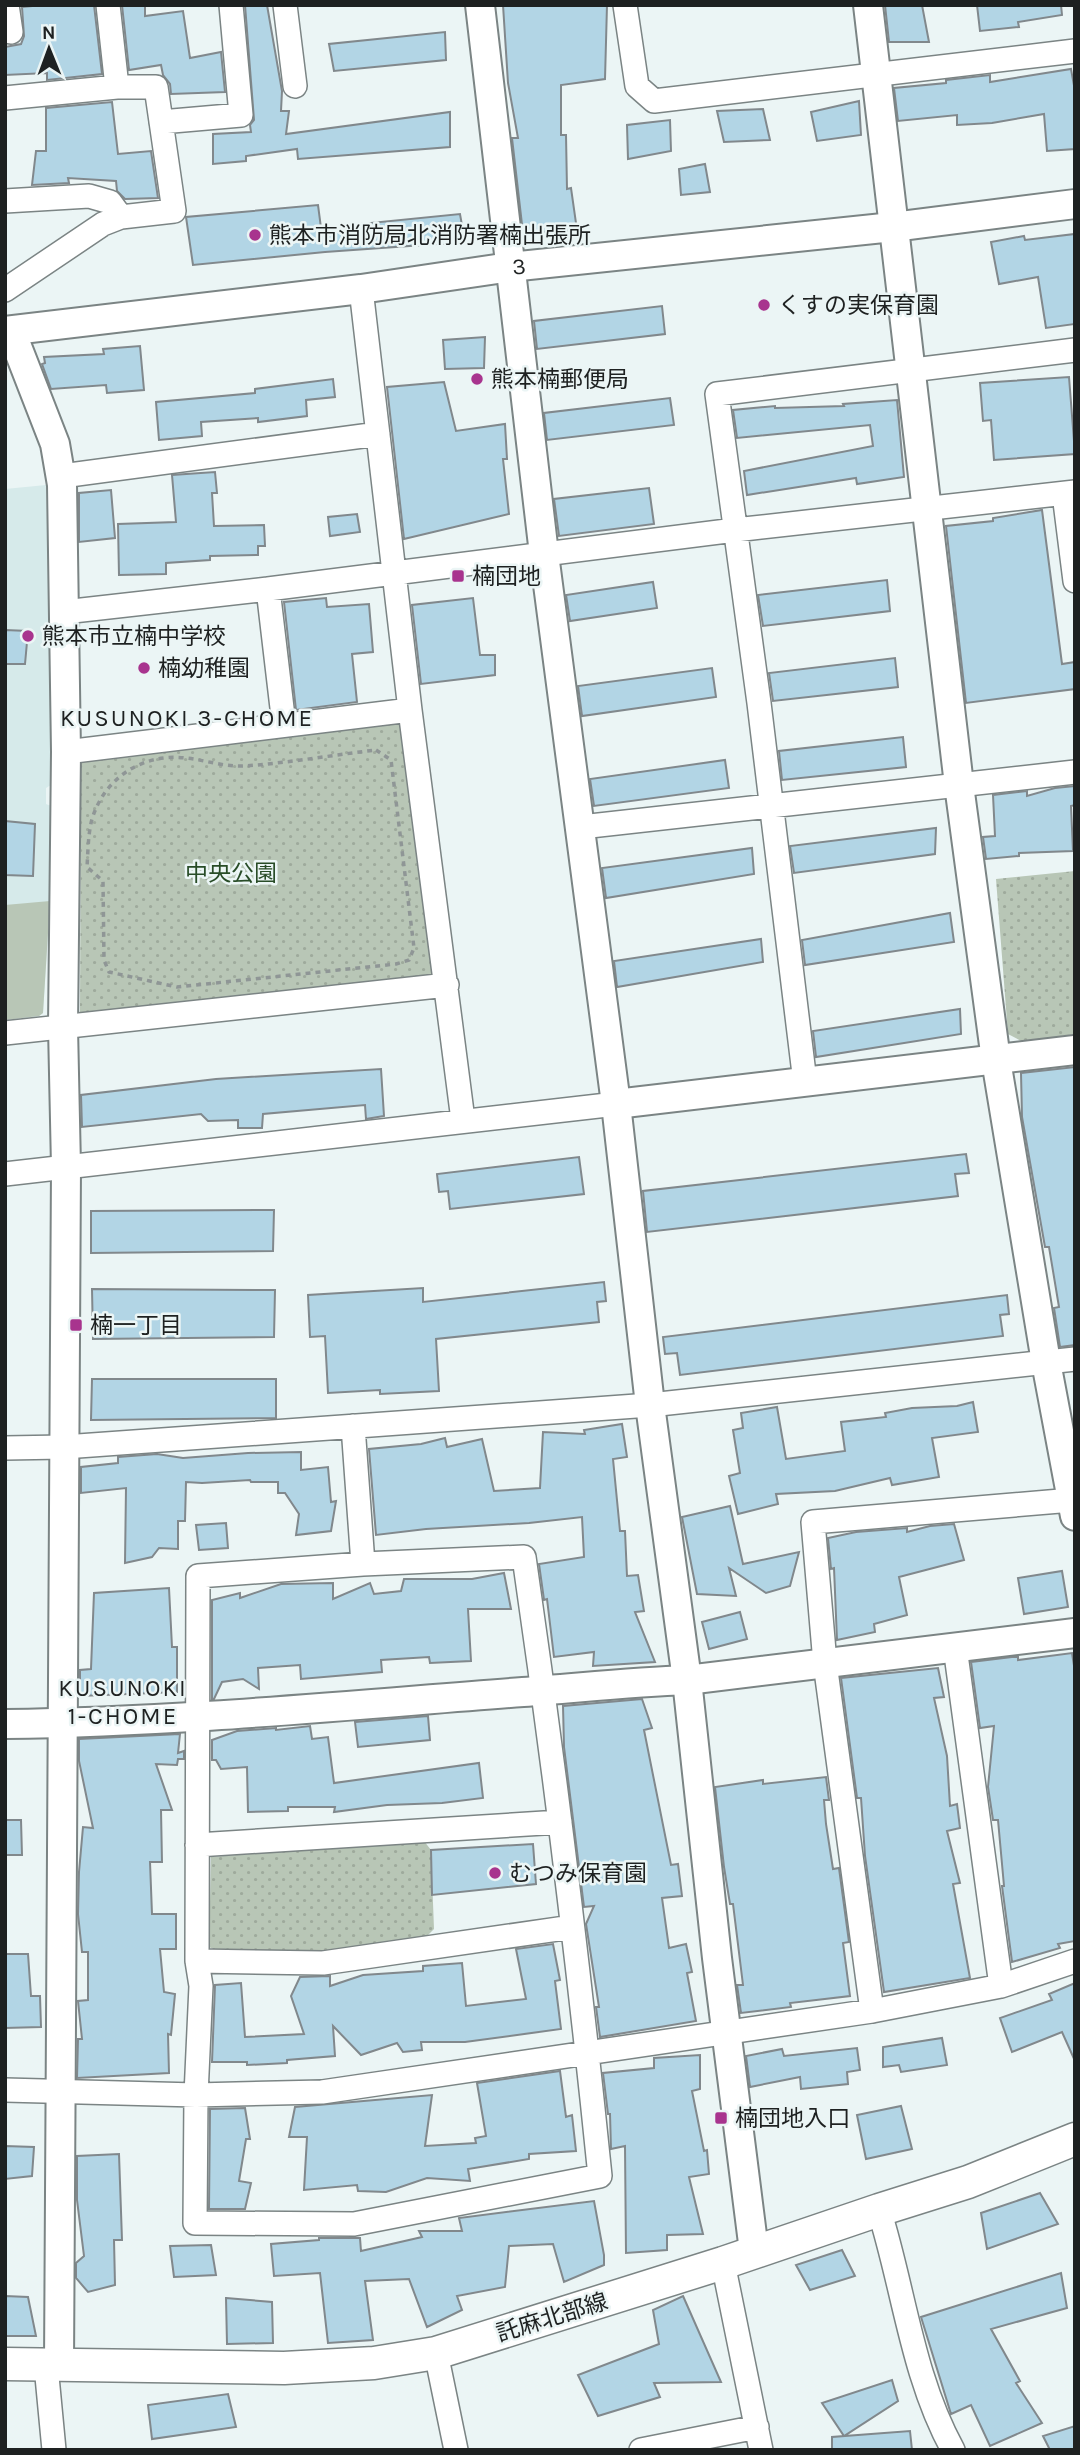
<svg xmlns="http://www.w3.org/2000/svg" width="1080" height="2455" font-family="Karla,'Noto Sans JP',sans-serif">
  <defs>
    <pattern id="grass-dots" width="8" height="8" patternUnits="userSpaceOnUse" patternTransform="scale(1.75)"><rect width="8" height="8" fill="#b8c6b6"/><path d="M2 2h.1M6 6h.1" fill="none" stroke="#9eaa9c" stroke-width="1.8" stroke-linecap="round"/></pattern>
  </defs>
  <rect width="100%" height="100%" fill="#ebf5f5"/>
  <path fill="#d6eaea" d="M46 485 54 783 46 788V804L56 808 43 1013 39 1016 5 1020V489Z"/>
  <path fill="url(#grass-dots)" d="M398 723 406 730 434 972 429 980 91 1019 80 1013 81 760Z
    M1075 871V1034L1023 1042 1008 1034 996 879Z
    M424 1841 431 1850 434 1929 426 1937 325 1952 222 1953 209 1947 211 1857Z"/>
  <path fill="#b8c6b6" d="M50 901 43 1013 39 1016 5 1020V905Z"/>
  <path fill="#b2d5e5" stroke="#81888c" stroke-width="2" d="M43 5H94L102 74 47 80V73L5 75V47L21 44 24 36 22 7Z
    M122 5H145V16L183 11 190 58 221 52 225 92 171 94 170 84 163 75 161 65 129 70Z
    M245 5H267L282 91 281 111H289L286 134 450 112V147L298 159 297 149 246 156V161L213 164V134L251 132 250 125 254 120Z
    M503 5H607L605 79 561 85V135H566L567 189 571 188 577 230 523 233 512 138H518L508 83Z
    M885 5H922L929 42H889Z
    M977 5H1061L1062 15 1018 22 1019 27 980 31Z
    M445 32 446 60 334 71 329 44Z
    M1071 69 1075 91V149L1047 151 1044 114 992 123 957 125V115L898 121 894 88 946 83V80L990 75V82Z
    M859 101 861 135 817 141 811 112Z
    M112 102 118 154 151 151 158 198 125 199 117 191 116 181 68 178 69 183 32 185 36 151H46V108Z
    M763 109 770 140 724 142 717 111Z
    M670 120 671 151 628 159 627 125Z
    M705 164 710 192 681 195 679 169Z
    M318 205 321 228 460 214 465 242 325 252 193 265 186 217Z
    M1075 234V324L1046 328 1038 277 999 284 991 242 1024 236 1025 240Z
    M662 306 665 334 537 349 534 321Z
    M485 337 484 368 445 369 443 340Z
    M140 346 144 390 107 393 106 385 51 389 42 364 45 363 44 357 104 354 103 349Z
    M1069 377 1075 454 994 460 991 420 983 421 980 383Z
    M333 379 335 397 306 400 307 416 258 422V418L201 422 202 436 159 440 156 402 255 393V389Z
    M444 382 456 431 505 424 507 459H503L509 514 404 539 387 387Z
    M670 398 674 425 547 440 544 413Z
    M897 400 904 477 857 484 856 478 747 495 744 471 873 446 870 425 737 438 733 410 775 406V408L844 406 843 404Z
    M215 472 217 493H212L214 526 264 525 265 546H258V555L210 556V560L166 563V574L119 575 118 524 176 522 172 475Z
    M649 488 654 524 559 536 554 499Z
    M111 490 115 538 79 542V493Z
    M1042 510 1062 664 1075 662V689L966 703 946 526 993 521V518Z
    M357 514 360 532 330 536 328 517Z
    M887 580 890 611 763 626 758 595Z
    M653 582 657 608 570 621 566 595Z
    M326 598 327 607 369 604 373 652 352 654 357 702 296 710 284 602Z
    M473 598 480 655H495V675L421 684 412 605Z
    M5 630 28 631 25 664H5Z
    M895 658 898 687 773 701 769 673Z
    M712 668 716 697 582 716 578 686Z
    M903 737 906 767 782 780 779 751Z
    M725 760 729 788 594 806 590 779Z
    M1075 786V805L1071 806 1073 851 1019 853V856L986 859 983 837 995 836 993 795 1027 791V796L1055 788Z
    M5 821 35 824 33 876 5 875Z
    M936 828 935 854 794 873 790 846Z
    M752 848 754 874 606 898 602 868Z
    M950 913 954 942 805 965 802 940Z
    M761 939 763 962 617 987 614 961Z
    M960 1009 961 1034 816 1057 813 1031Z
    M1075 1067V1345L1060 1347 1054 1308 1059 1307 1049 1247H1045L1022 1117 1021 1073Z
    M381 1069 384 1116 366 1119 365 1105 263 1114 262 1128H238V1120L208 1121 201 1114 82 1127 81 1095 216 1079Z
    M966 1154 969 1173 955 1174 958 1196 647 1232 643 1191Z
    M579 1157 584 1194 450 1209 448 1191 439 1192 437 1174Z
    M274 1210 273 1251 91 1253V1211Z
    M604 1282 606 1301 597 1302 599 1322 436 1339 439 1391 380 1394V1390L328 1393 325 1336 310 1337 308 1295 423 1288V1302Z
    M92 1289 275 1290 274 1337 93 1339Z
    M1007 1295 1009 1314 1000 1315 1003 1336 680 1375 677 1353 665 1354 663 1337Z
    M92 1379H276V1418L91 1420Z
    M973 1402 978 1432 932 1438 939 1477 892 1485 890 1478 835 1491 776 1494 778 1504 738 1514 729 1476 740 1473 733 1430 743 1428 741 1413 777 1407 786 1459 845 1451 841 1422 886 1417 885 1413 912 1408 957 1406Z
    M622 1424 627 1457 613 1459 620 1531H625L627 1576 638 1575 644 1611 635 1612 655 1662 593 1666 594 1652 554 1657 547 1599 544 1600 539 1564 584 1557 582 1517 529 1523 426 1529 376 1535 369 1449 421 1444 445 1438 447 1447 482 1439 494 1491 540 1488 543 1432 585 1434 584 1430Z
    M301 1452V1470L328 1467 331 1502 336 1501 331 1531 296 1535 299 1514 285 1493H278V1482H251L250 1480 202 1483 186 1482 185 1521H178V1549L159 1548 152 1557 125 1563 126 1488 81 1493V1467L118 1463V1457L157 1454 183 1458 248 1453Z
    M730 1506 743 1564 799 1552 790 1586 766 1593 729 1568 736 1596 697 1594 682 1517Z
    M226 1523 228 1548 199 1550 196 1525Z
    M954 1524 964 1560 899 1577 907 1615 874 1624 875 1632 837 1640 834 1568 831 1569 828 1538 856 1532 907 1528V1532L930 1526Z
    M1062 1571 1068 1607 1024 1614 1018 1578Z
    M504 1573 511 1609H468L471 1661 430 1663 429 1657 381 1660 382 1672 301 1679 300 1665 258 1668 259 1689 243 1679 222 1682 214 1699H212V1600L240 1593V1598L281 1584 333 1583V1599L370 1583 374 1594 401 1591 404 1579H472Z
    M169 1588 172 1647H177V1692L80 1696V1670L91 1669 94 1593Z
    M740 1612 747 1639 709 1649 702 1622Z
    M1072 1653 1075 1672V1941L1058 1944 1060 1948 1012 1962 1002 1886H1004L998 1820H993L988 1787 994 1726 980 1728 971 1662 1012 1657H1018V1660Z
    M938 1668 944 1697 934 1698 947 1756 950 1806 957 1804 960 1828 947 1831 960 1883 953 1884 970 1978 884 1992 865 1856 861 1798H857L841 1678Z
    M642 1699 652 1728 644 1730 671 1865 678 1864 682 1896 662 1898 669 1948 686 1944 692 1972 687 1973 696 2021 600 2037 596 2007H599L586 1924 594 1906 584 1907 564 1747 563 1706Z
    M428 1716 430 1740 358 1747 355 1722Z
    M310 1726 312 1739 328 1737 334 1783 479 1763 483 1798 442 1803 387 1805 334 1812 335 1807H288V1811L248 1812 247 1767 221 1769 216 1760H212V1740L237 1731 276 1728V1730Z
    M180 1734 178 1753 184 1751V1759H178L177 1765 156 1764 172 1810H161L162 1862H150L152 1914H176V1949H160L164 1992 175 1994 171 2035 168 2034 169 2073 77 2078 78 2039H82L78 2001 88 2000V1952H82L78 1914 79 1872 83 1827 93 1828 79 1761V1739Z
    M826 1777 829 1800H824L826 1824 833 1869 839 1868 849 1942 843 1943 850 1996 790 2003 791 2007 741 2013 737 1985H743L733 1904H730L724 1867 715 1787 763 1780V1784Z
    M5 1820H21L22 1855H5Z
    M533 1844 536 1884 432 1895 431 1850Z
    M553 1944 560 1980 555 1981 561 2029 465 2042H421L422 2050 403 2052 397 2043 361 2055 333 2026 335 2056 287 2060V2063L247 2065V2062H212L215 1985 241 1983 245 2037 304 2034 291 1996 300 1977 330 1976V1986L363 1975 423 1971V1966L462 1963 466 2006 526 1999 516 1949Z
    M5 1954H28L31 1996H40L41 2027 5 2028Z
    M1075 1983V2061L1062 2032 1012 2052 1000 2018 1052 2000 1049 1994Z
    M942 2038 947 2065 901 2072 899 2065 883 2067V2047Z
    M857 2048 860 2070 847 2072 848 2084 801 2089 800 2077 750 2087 746 2056 782 2049 784 2056Z
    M700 2055V2089L692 2091 704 2151 707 2150 709 2174 689 2177 703 2234 667 2235V2250L626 2253 625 2146 611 2149 610 2114H608L603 2073 654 2068V2058Z
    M560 2071 566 2117 572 2115 576 2151 529 2154V2159L468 2169 470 2181 427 2178 386 2192 358 2191 357 2185 304 2190 307 2137H289L295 2107 432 2095 425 2146 476 2143 475 2138 486 2136 477 2083Z
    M901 2106 912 2149 866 2159 857 2115Z
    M245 2108 250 2139H246L239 2181 251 2183 245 2209H209L210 2109Z
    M5 2146 34 2147 32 2176 5 2179Z
    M119 2154 122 2240H114L115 2285 88 2292 76 2278V2263L84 2256 77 2200V2156Z
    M1040 2193 1058 2224 987 2249 981 2213Z
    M594 2201 604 2255V2265L564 2282 553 2244 509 2246 505 2287 457 2296 462 2310 427 2327 409 2279 365 2281 373 2340 328 2343 320 2273 274 2276 271 2244 319 2240V2238H360L361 2251 422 2237 419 2231H462L459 2218Z
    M211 2245 216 2275 174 2277 170 2246Z
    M842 2250 855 2276 810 2290 796 2265Z
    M1061 2273 1067 2308 991 2329 1020 2381 1016 2383 1042 2423 990 2446 971 2405 951 2414 921 2317Z
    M5 2296 28 2297 36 2336H5Z
    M683 2296 721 2382 654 2383 660 2397 598 2416 578 2375 659 2344 653 2310Z
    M226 2298 272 2302 273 2343 227 2344Z
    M892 2380 898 2401 844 2436 822 2403Z
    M228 2394 236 2427 152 2439 148 2405Z
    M1075 2426V2450H1050L1043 2436Z
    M910 2431 912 2450H832V2437Z"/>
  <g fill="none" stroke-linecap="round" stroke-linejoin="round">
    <g stroke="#7b8484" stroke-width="26">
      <path id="minor" d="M7 5 11 32
        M108 5 117 87
        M285 5 295 86
        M625 5 637 86 654 101 1075 51
        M5 98 117 87H156L174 211 121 217 103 224 5 290
        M161 122 241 115 231 5
        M5 201 89 196 110 202 121 217
        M361 289 410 710 463 1120
        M62 476 378 434
        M1064 494 1075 581
        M268 589 284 725
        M64 612 268 589 735 530 1075 492
        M66 752 410 710
        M581 827 1075 772
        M5 1033 447 985
        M805 1082 759 703 717 394 1075 350
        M5 1174 616 1104
        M353 1426 363 1564
        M5 1448 64 1447 650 1405 1075 1359
        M524 1557C554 1763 579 1969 600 2176L354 2224 195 2223 196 2095 201 1986 197 1961 198 1576 363 1564Z
        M955 1647 1001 1986
        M197 1845 560 1822
        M197 1961 323 1963 572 1927
        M872 2011 825 1663 813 1522 1072 1500
        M5 2090 196 2095 322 2092 872 2011 1001 1986 1075 1961
        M879 2210C904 2289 912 2376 953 2450
        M723 2263 761 2450
        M436 2353 456 2450
        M46 2366 54 2450
        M641 2450 757 2427"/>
    </g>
    <g stroke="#7b8484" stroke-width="32">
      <g id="tertiary">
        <path d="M480 5 544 554 616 1104 650 1405 687 1680 717 1958 754 2251"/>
        <path d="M868 5 959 785 996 1060 1046 1362 1075 1516"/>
        <path id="s1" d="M5 331 361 289 510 267 893 227 1075 204"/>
        <path d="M11 331 55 444 62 485 66 752 63 1027 66 1167 59 2365"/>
        <path d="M616 1104 1075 1050"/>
        <path d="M5 1724C178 1722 351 1705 523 1692 578 1688 632 1682 687 1680L1075 1633"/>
      </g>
    </g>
    <g stroke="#7b8484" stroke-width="35">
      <path id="secondary" d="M5 2364 284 2368 374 2363 436 2353 723 2263 879 2210 968 2182 1075 2139"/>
    </g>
    <path stroke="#8f9696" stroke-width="3.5" stroke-dasharray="5 5" stroke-linecap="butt" d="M376 750 391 760 414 948 409 960 396 964 177 987 109 972 104 960 103 881 87 867C88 852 88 834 92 819 105 777 143 753 186 758 205 760 224 767 244 766 288 763 333 755 376 750Z"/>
    <use href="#minor" stroke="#fff" stroke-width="23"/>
    <use href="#tertiary" stroke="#fff" stroke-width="28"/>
    <use href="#secondary" stroke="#fff" stroke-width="32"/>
  </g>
  <g fill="#a8348e" stroke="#ebf5f5" stroke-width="2.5">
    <circle cx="255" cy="235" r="7"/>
    <circle cx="764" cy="305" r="7"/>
    <circle cx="477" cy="379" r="7"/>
    <rect x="451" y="569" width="14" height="14" rx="3.5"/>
    <circle cx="28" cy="636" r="7"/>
    <circle cx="144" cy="668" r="7"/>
    <rect x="69" y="1318" width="14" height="14" rx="3.5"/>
    <circle cx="495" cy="1873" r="7"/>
    <rect x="714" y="2111" width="14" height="14" rx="3.5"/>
  </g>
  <g text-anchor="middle" stroke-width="5" stroke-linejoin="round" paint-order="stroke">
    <g font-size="23" fill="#1e2121" stroke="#ebf5f5" text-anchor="start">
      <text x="269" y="243">熊本市消防局北消防署楠出張所</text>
      <text x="778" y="313">くすの実保育園</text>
      <text x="491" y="387">熊本楠郵便局</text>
      <text x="472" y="584">楠団地</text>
      <text x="42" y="644">熊本市立楠中学校</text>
      <text x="158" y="676">楠幼稚園</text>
      <text x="90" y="1333">楠一丁目</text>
      <text x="509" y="1881">むつみ保育園</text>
      <text x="735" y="2126">楠団地入口</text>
    </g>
    <g font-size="23" fill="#1e2121" stroke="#ebf5f5">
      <text dy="8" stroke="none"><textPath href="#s1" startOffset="518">3</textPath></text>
      <text transform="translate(552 2317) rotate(-17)" y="8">託麻北部線</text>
    </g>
    <g font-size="23" fill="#284c27" stroke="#ebf5f5">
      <text x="231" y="881">中央公園</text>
    </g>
    <g font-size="24" letter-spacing="2" fill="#1e2121" stroke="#ebf5f5">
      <text x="187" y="726">KUSUNOKI 3-CHOME</text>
      <text x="123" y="1696">KUSUNOKI<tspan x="123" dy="28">1-CHOME</tspan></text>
    </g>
  </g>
  <rect width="1080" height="2455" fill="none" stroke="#1e2121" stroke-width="14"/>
  <g transform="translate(49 49) rotate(359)" stroke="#ebf5f5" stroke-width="5" paint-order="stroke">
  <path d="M0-5L12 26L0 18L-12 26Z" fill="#1e2121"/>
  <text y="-10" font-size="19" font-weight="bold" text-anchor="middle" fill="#1e2121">N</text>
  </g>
</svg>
